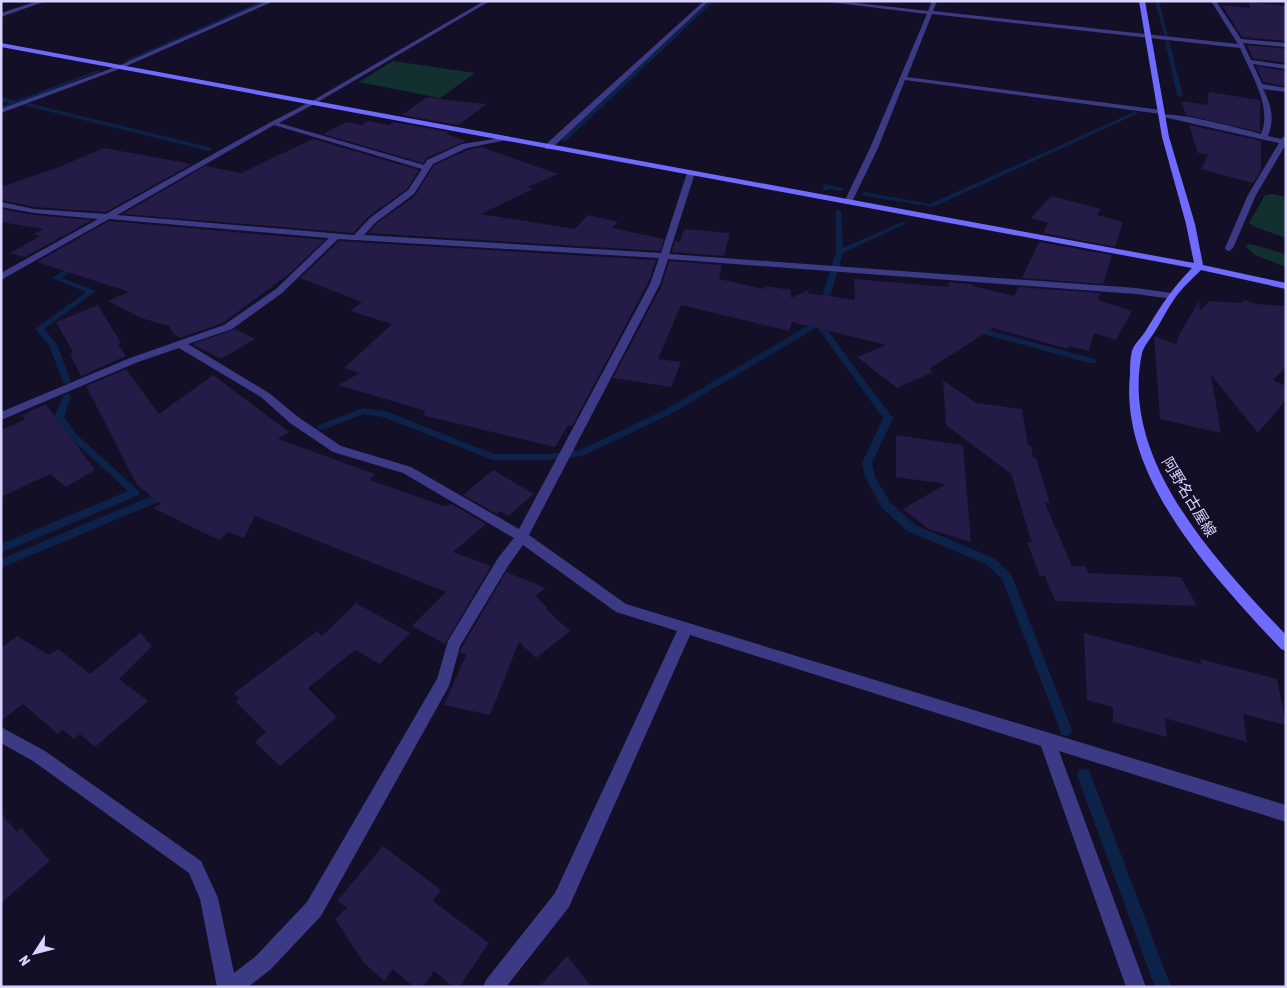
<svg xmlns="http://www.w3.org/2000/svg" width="1287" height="988" font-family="'Asap Condensed','Noto Sans JP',sans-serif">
  <rect width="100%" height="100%" fill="#130f26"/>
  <path fill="#12302f" d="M393 61 475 73 440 98 359 82Z
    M1272 194 1286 197V238L1255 227 1249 223 1265 195Z
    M1250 244 1286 254V267L1255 255 1245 246Z"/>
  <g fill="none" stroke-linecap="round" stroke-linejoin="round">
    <path fill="#0c2248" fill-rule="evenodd" d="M262 1H268L128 62 124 61Z
      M709 1H714L566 141H562V139Z
      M1155 1H1159L1168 36 1164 35Z
      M1167 40 1169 41 1183 95 1180 97 1177 95 1165 41Z
      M98 70 102 71 1 110V106L10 103 1 101V97L15 101Z
      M28 103 209 147 212 149 209 151 26 106 25 105Z
      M1134 112 1139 113 933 207 865 196 862 194 865 192 930 204Z
      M825 184 843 188 844 189 841 191 829 189 828 190H824L822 186Z
      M836 210 841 211 843 248 902 222 907 223 843 253 822 323 893 418 872 463 875 477 890 502 915 525 994 558 1011 574 1072 730 1071 734 1066 736 1061 734 1060 730 1002 579 986 564 907 531 882 508 865 477 862 463 883 418 817 327 671 414 582 456 548 460H493L383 417 364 414 325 429 322 430 317 427 319 425 363 408 388 412 494 454H548L580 450 665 410 814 322 836 252Z
      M70 264H76L80 266 62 278 96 291 44 329 57 344 71 382 67 385 63 382 49 345 35 329 86 292 52 278 70 267Z
      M972 327H978L1095 359 1096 361 1095 363H1089L972 331Z
      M67 393 71 396 64 417 75 433 140 492 139 495 1 553V544L128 491 69 437 54 417 63 396Z
      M166 490 171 494 170 497 1 568V559Z
      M1084 769 1089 770 1091 775 1171 987H1155L1077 775 1079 770Z"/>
  </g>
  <path fill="#241b47" d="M1249 2 1286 6V41L1242 37 1222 5 1250 8Z
    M1247 45 1286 49V63L1253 58Z
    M1256 66 1286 71V86L1263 82Z
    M1209 92 1260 100V132L1186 115 1181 101 1207 105Z
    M427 97 456 101 487 104 458 125 402 115Z
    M368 121 389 125 393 122 449 132 447 134 466 141 426 158 423 163 323 134 347 122 362 125Z
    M1189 125 1261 141V170L1253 183 1201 169 1208 155 1198 153Z
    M313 139 419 170 407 189 369 216 353 233 123 214 205 166 241 173Z
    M481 147 558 174 528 187 533 189 481 214 575 229 588 215 618 222 612 228 664 239 660 251 368 233 377 223 415 196 434 165 468 150Z
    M104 148 192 164 106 212 34 207 1 200V187L59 167Z
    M1051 196 1101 209 1097 215 1123 222 1115 247 1043 233 1048 223 1031 218Z
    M1 209 34 215 92 220 25 257 10 253 40 236 34 234 43 229 1 222Z
    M109 221 325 240 289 274 223 323 180 338 174 334 169 326 141 318 108 301 129 292 37 262Z
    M684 229 730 233 724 256 672 252 675 241 680 242Z
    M339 241 656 260 648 283 572 426 568 425 555 447 422 415 426 411 338 385 360 373 344 368 392 324 350 311 362 302 300 278Z
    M1039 242 1112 255 1103 284 1022 278Z
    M669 261 722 265 719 279 764 289 765 286 791 290V298L810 289 808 293 855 300 854 279 948 287 949 282 972 284 973 286 1014 296 1018 287 1100 293 1098 300 1132 311 1116 340 1094 333 1089 351 1069 346 1068 349 993 328 929 369 933 372 897 388 857 357 886 345 792 322 789 331 681 305 658 359 681 362 671 387 613 378 662 285Z
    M1244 300 1257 304 1286 306V367L1273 380 1286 386V400L1258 433 1211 375 1221 433 1160 419 1154 336 1176 344 1179 335 1199 301 1200 311 1209 301 1242 303Z
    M98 305 121 343 118 344 126 356 81 376 70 354 73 352 56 322Z
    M235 329 255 339 221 359 192 344Z
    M126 369 159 414 213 375 289 432 278 439 375 474 370 480 444 506 452 504 486 524 453 552 491 566 445 644 412 626 446 592 255 516 244 538 228 532 219 540 153 508 161 504 137 485 86 386Z
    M943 380 976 403 1022 409 1028 446H1031L1033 457 1036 458 1050 503H1045L1072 566H1085L1088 573 1181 577 1197 606 1055 601 1045 576H1040L1027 542 1032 543 1011 474 946 425Z
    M46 404 95 470 66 487 50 474 1 497V430L25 420 22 415Z
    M896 435 963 445 971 542 929 529 903 509 946 484 896 477Z
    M493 470 534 494 508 516 500 511 497 514 463 495Z
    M506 572 546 588 535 596 548 608 546 609 570 631 536 658 519 642 490 715 444 705 466 655 460 652 462 647Z
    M356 603 410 633 380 664 355 650 308 688 337 717 280 766 255 742 266 732 235 701 239 698 234 693 317 631 322 636Z
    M140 633 152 646 119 679 148 701 95 747 80 734 74 739 63 730 58 734 23 704 1 721V648L17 636 49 655 58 649 90 674Z
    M1084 633 1201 664 1200 659 1277 679 1286 725 1243 714 1247 742 1165 718 1167 737 1113 722V707L1087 700Z
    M1 813 17 832 21 828 50 861 1 903Z
    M383 846 441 890 433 901 489 943 459 987H453L434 971 423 987H414L393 969 384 981 364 963 335 919 347 908 337 901Z
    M567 956 592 987H539Z"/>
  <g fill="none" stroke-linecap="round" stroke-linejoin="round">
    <path fill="#3d3a85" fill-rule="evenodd" d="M38 1H46L1 17V13Z
      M267 1H274L122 68 1 113V109L118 66Z
      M484 1H490L316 103 279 123 424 165 427 160 462 144 507 137 511 139 467 148 433 164 414 194 376 222 364 235 661 253 687 173 691 171 695 173 669 254 1136 288 1172 293 1177 296 1172 299 1136 294 668 259 660 284 529 535 626 604 1286 805V822L1059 751 1146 987H1126L1041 746 690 635 569 907 506 987H483L486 980 555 893 677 631 616 612 523 545 508 566 460 646 449 686 321 916 270 970 248 987H217L200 899 189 873 33 761 1 743V727L45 751 201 861 218 898 234 973 256 956 307 902 437 679 448 641 498 558 514 538 403 473 333 452 290 423 261 397 179 348 138 362 1 420V412L130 358 224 325 276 289 329 238 109 219 1 280V273L98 219 34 213 1 207V202L34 209 106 214 271 122 312 101ZM274 125 422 169 408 190 370 218 354 235 117 215ZM338 239 659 258 650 284 519 529 411 467 341 446 298 417 269 393 188 344 232 329 282 293Z
      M704 1H709L551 149H545V145Z
      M821 1H840L928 11 932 1H937L933 11 1238 44 1211 1H1216L1241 39 1286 43V47L1243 43 1251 60 1286 65V69L1253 64 1262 84 1286 88V92L1263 89C1271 105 1275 118 1268 136L1281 139 1286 135V144L1256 195 1233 248 1229 251 1226 250 1225 248 1248 195 1279 143 1159 116C1169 109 1245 130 1261 134 1273 107 1250 73 1240 48L932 14 907 77 1161 110 1164 112 1161 114 905 80 878 148 852 202 845 204 844 202 870 148 927 14Z"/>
    <path fill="#6f6bff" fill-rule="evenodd" d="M1139 1H1145L1169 137 1195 224 1203 265 1286 283V289L1201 270C1192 279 1182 288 1175 298 1167 309 1161 322 1154 333 1150 339 1144 346 1142 353 1119 461 1218 563 1286 635V651L1281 649C1215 578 1119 479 1130 374 1130 367 1130 358 1132 351 1134 344 1141 338 1145 332 1161 306 1170 291 1192 268L1 47V43L1194 263 1186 224 1162 137Z"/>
  </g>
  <g text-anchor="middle" stroke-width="4" stroke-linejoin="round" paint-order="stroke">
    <g font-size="15" fill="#d9d4ff" stroke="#130f26">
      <text transform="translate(1189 497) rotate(59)" y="5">阿野名古屋線</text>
    </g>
  </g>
  <rect width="1287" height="988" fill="none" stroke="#d9d4ff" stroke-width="5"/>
  <g transform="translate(35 953) rotate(234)" stroke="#130f26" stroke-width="4" paint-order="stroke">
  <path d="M0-4L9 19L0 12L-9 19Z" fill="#d9d4ff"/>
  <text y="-8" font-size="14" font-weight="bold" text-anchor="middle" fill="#d9d4ff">N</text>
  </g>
</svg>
